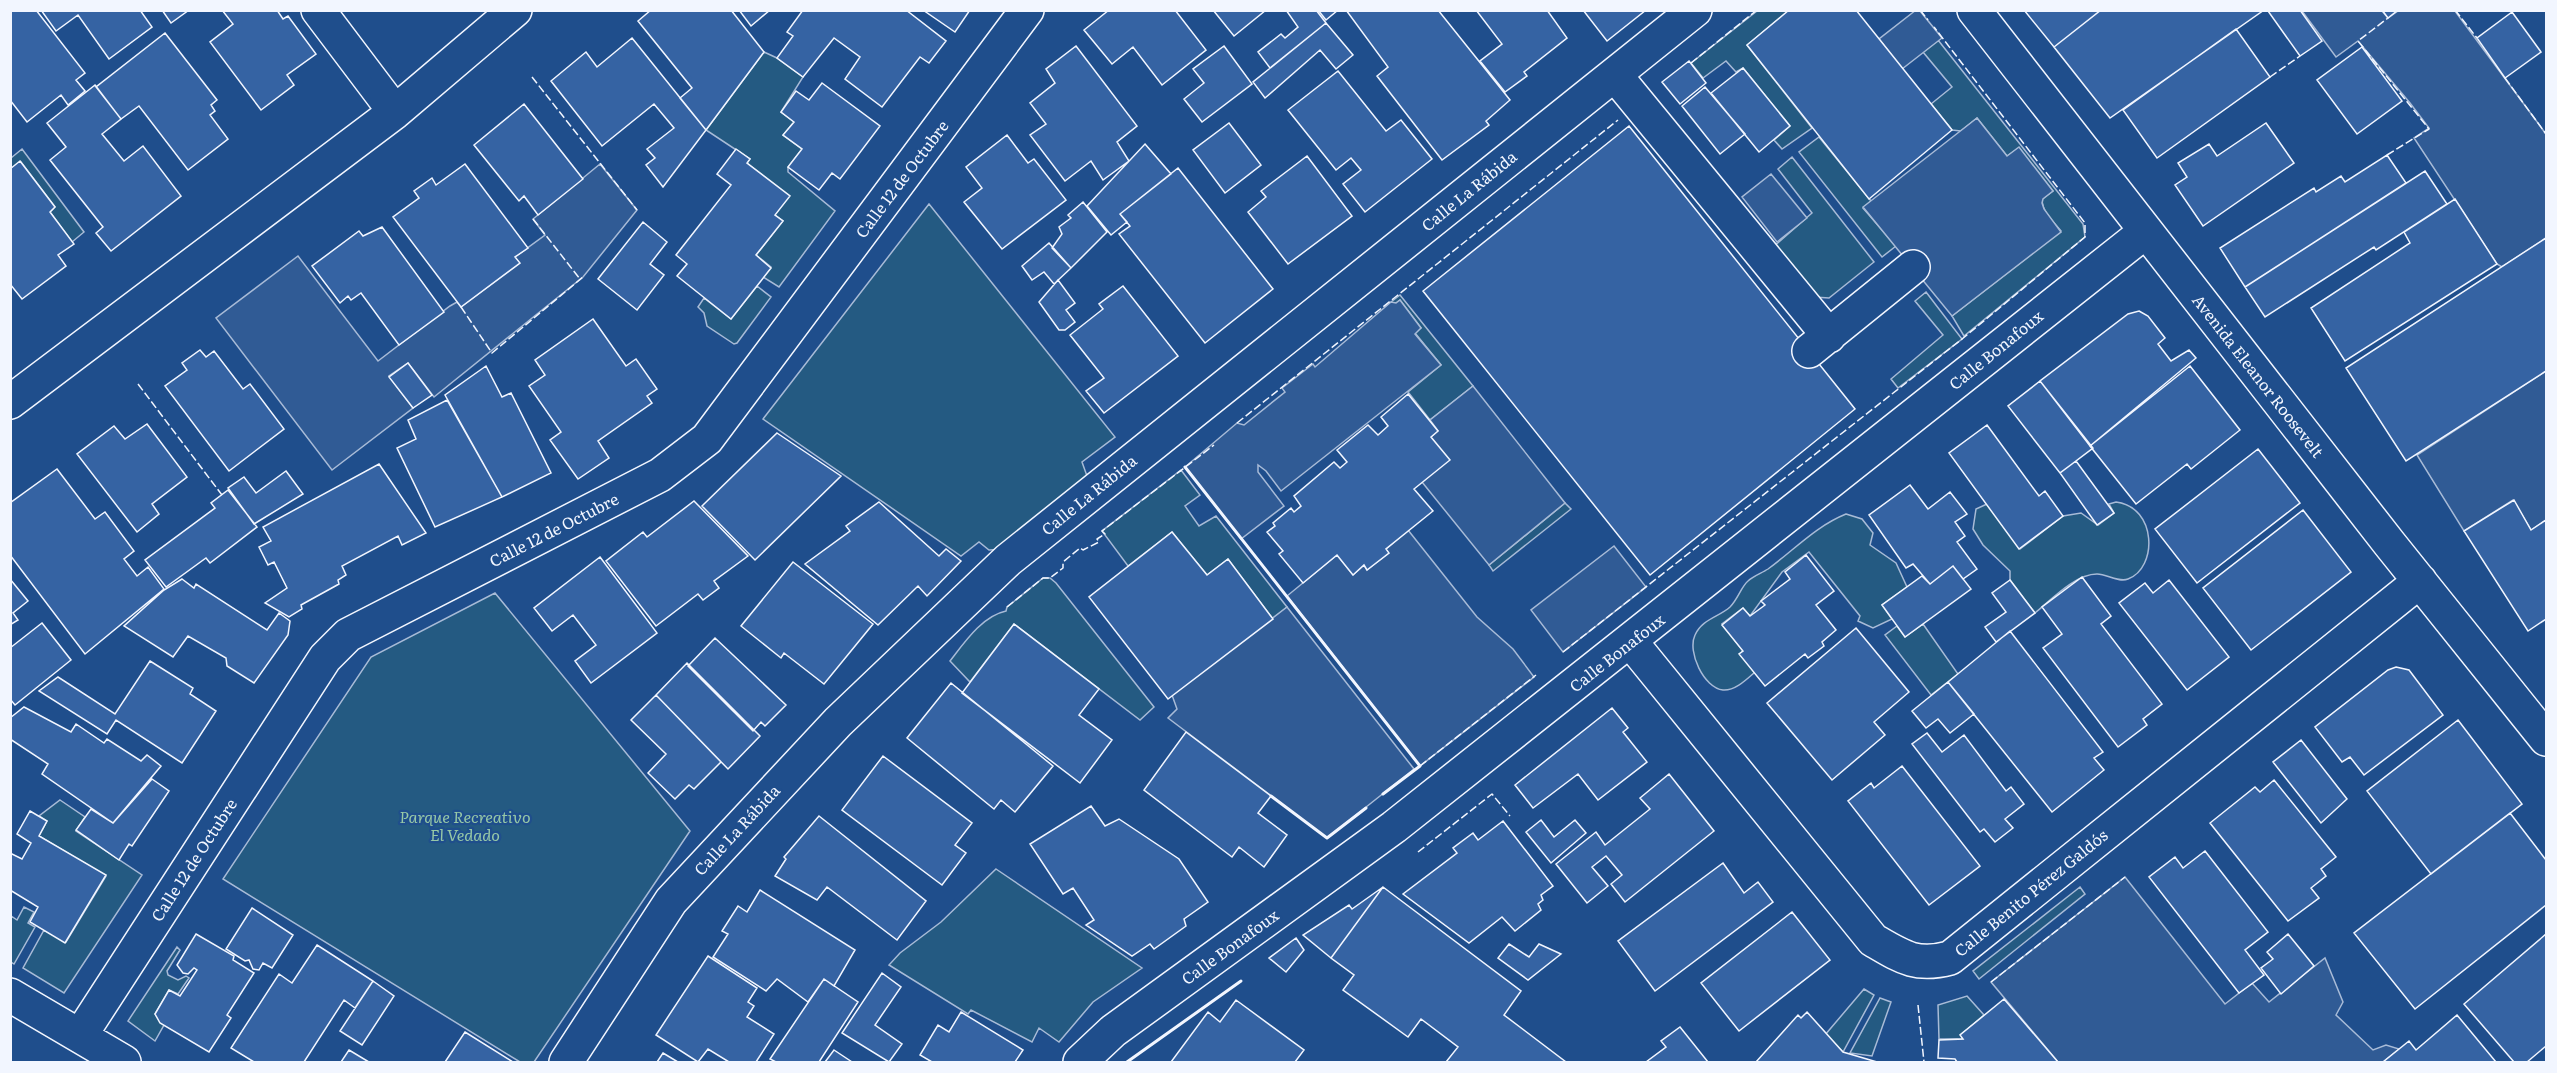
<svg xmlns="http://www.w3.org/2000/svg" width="2557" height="1073" font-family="Literata,serif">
  <rect width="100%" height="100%" fill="#1f4e8c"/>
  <path fill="#245a82" stroke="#a8bbd7" stroke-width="1.5" d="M1757 11H1789L1747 45 1812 128 1782 149 1774 140 1790 126 1743 68 1736 72 1726 61 1703 78 1691 63Z
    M1938 40 2083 224 2085 237 1964 336 1952 316 2061 231C2053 221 2042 212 2042 199L2053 191 2019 148 2007 156 1977 118 1961 131 1952 130 1931 104 1952 87 1923 52Z
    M764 52 777 58 803 77 781 112 794 122 783 135 802 149 788 167V172L835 211 779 287 763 277 771 267 756 255 783 221 775 215 777 187 747 163 750 159 706 130Z
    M1819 137 1871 201 1863 208 1896 246 1882 257 1799 152Z
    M22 149 84 232 72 242 50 212 55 207 21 162 11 169V158Z
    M1792 157 1874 262 1829 298 1814 297 1773 247 1812 213 1778 169Z
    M929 204 1115 437 1082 462 1087 476 1008 549 989 550 979 542 961 556 763 419Z
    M757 286 771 297 737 343 734 344 707 326 704 313 698 307 704 298 731 319Z
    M1926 292 1962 339 1898 388 1891 379 1943 335 1915 301Z
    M1400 295 1473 386 1430 420 1408 392 1441 365 1415 333 1421 328 1400 300 1396 303 1391 302Z
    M1181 470 1200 495 1185 506 1199 526 1216 516 1287 607 1273 619 1228 559 1207 575 1172 532 1128 566 1102 531Z
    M2116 502C2157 507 2158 568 2128 579 2119 583 2107 574 2097 574 2075 574 2051 600 2035 613L2010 580V571L1983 545 1973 529 1976 509 1987 504 2020 549 2063 516 2081 513 2098 525 2114 513 2109 504Z
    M1565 503 1571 509 1493 571 1489 565Z
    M1846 514 1862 519 1873 533 1870 545 1896 563 1907 587 1882 605 1892 619 1873 628 1858 621 1860 616 1809 552 1782 572 1750 616 1743 608 1722 624 1743 651 1740 654 1755 672C1747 679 1735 691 1723 690 1704 688 1687 652 1695 635 1702 619 1719 617 1730 607 1738 599 1741 587 1748 581 1753 576 1762 573 1768 569 1794 550 1816 526 1846 514Z
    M1043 578H1050L1056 583 1154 707 1140 720 1014 624 970 682 950 661C964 643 982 616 1006 611L1007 607Z
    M495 593 690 831 534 1062H520L223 879 371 657Z
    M1923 624 1958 674 1931 695 1885 635 1897 626 1905 637Z
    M60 800 85 817 76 831 142 875 64 993 23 968 44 930 66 942 106 876 39 836 47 821 39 816Z
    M996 869 1142 968 1093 1002 1059 1042 1039 1028 1032 1042 971 1010 968 1014 889 965 900 953 941 922Z
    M2080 887 2085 894 1979 979 1973 971Z
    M24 907 34 912 28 923 35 927 14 964 11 962V916L17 920Z
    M177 947 180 950 167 971 168 975 178 980 186 976 189 978 178 994 169 990 155 1014 164 1025 155 1041 128 1021Z
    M1864 989 1874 995 1843 1052 1825 1035Z
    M1967 996 1984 1015 1961 1035 1963 1039H1939L1938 1005Z
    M1880 998 1891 1002 1872 1056 1850 1053Z"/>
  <path fill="#305b95" stroke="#a8bbd7" stroke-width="1.5" d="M1916 10 1920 11 1942 38 1902 69 1879 39Z
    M2302 11H2382L2388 18 2398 11H2455L2546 134V238L2502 267 2497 264 2414 138 2429 128 2410 103 2358 41 2336 57Z
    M1977 118 2007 156 2019 147 2053 191 2043 199 2042 203 2044 209 2061 232 1952 316 1863 207Z
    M600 164 637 210 583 277 434 397 408 363 389 376 413 408 332 470 216 318 298 256 378 361 450 306 457 302 461 307 519 263 515 257 545 235 533 219Z
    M1771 174 1807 218 1777 242 1742 197Z
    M1400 300 1421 328 1415 334 1441 365 1281 491 1266 471 1258 465V472L1284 506 1241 539 1185 467 1237 423 1244 425 1285 392 1282 388 1313 364 1315 367 1391 302 1396 303Z
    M2546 371V520L2531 530 2513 500 2464 531 2417 455Z
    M1473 386 1565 503 1489 565 1422 482 1431 437 1438 431 1430 420Z
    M1408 530 1477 617 1513 649 1534 677 1420 766 1287 596 1337 555 1353 575 1364 565 1367 570 1388 553 1386 549Z
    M1614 546 1646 587 1563 652 1531 610Z
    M1287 607 1414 769 1327 838 1168 718 1177 709 1172 695Z
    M2125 877 2225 1004 2252 983 2269 1002 2325 958 2343 1002 2336 1015 2373 1050 2386 1045 2399 1049 2383 1062H2058L1991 982Z"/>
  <path fill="#3563a3" stroke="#f2f6ff" stroke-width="1.5" d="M10 10H36L85 73 76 80 85 91 68 105 61 95 27 122 10 100Z
    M41 10H140L152 27 109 59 78 15 56 31Z
    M162 10H189L171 23Z
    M222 10H277L283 19 288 16 316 54 287 75 294 85 261 110 210 42 233 24Z
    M651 10H731L764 52 706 130 680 98 692 88 638 21Z
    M739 10H770L751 26Z
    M803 10H906L946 41 929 63 920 57 882 107 845 79 860 57 834 38 803 77 777 58 793 36 787 32Z
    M923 10H970L955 32Z
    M1109 10H1175L1206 50 1162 85 1133 47 1112 64 1084 30Z
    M1213 10H1266L1234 36Z
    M1286 10H1316L1326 23 1270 68 1258 52 1281 34 1285 38 1298 27Z
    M1318 10H1338L1326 20Z
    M1346 10H1438L1510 100 1486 121 1489 125 1442 160 1377 76 1388 67Z
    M1476 10H1547L1567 38 1524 72 1527 76 1505 92 1480 61 1502 44Z
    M1583 10H1646L1607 41Z
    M1789 10H1856L1952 130 1869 199 1747 45Z
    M2024 10H2101L2054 47Z
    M2101 10H2264L2110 118 2054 47Z
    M2300 10 2322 41 2300 56 2268 11Z
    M2382 10H2398L2388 18Z
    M2512 12 2541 52 2505 78 2477 38Z
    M1326 23 1353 55 1336 69 1320 50 1265 98 1253 82Z
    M2236 29 2270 77 2157 158 2123 110Z
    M165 33 217 100 211 105 215 111 210 115 228 139 188 170 139 106 121 119 96 87Z
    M632 38 706 130 663 187 646 165 655 158 647 149 674 128 654 104 602 146 551 81 586 52 597 67Z
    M1076 46 1137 126 1117 142 1129 161 1103 180 1091 161 1065 181 1030 135 1046 124 1030 103 1055 83 1046 69Z
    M1224 46 1252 84 1202 122 1184 99 1204 83 1193 69Z
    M2362 47 2402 101 2357 134 2317 80Z
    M1689 61 1706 83 1680 104 1662 82Z
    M1743 68 1790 126 1759 152 1711 93Z
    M1338 71 1386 131 1401 120 1432 159 1365 212 1343 184 1361 170 1351 158 1336 170 1288 110Z
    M822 83 880 126 840 179 832 173 819 190 788 167 802 149 783 135 794 122 781 112 796 91 809 100Z
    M95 85 121 119 102 134 124 161 143 146 181 196 111 251 96 233 103 227 50 160 66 147 47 123Z
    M1705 87 1745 134 1720 154 1682 106Z
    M524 104 583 179 538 215 524 196 519 201 474 145Z
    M1229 123 1261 165 1225 193 1193 150Z
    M2266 123 2294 163 2203 226 2175 185 2187 177 2178 163 2209 144 2217 156Z
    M1629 126 1855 409 1650 575 1423 291Z
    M1007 135 1028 163 1034 159 1066 200 1002 249 964 202 982 188 966 167Z
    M1145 144 1171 174 1120 214 1127 222 1111 235 1087 206Z
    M736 149 750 159 747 163 790 196 775 215 783 221 756 255 771 268 731 319 677 276 687 264 676 255 731 185 717 174Z
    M2387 155 2406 183 2245 287 2220 248 2314 188 2316 192 2341 176 2345 182Z
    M1307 156 1352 216 1288 264 1248 212 1266 197 1261 191Z
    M20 161 55 207 50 212 74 244 58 255 66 266 22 299 10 284V169Z
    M465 164 528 248 515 257 520 263 461 307 393 217 419 198 414 191 432 178 436 185Z
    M1178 168 1273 289 1205 343 1119 234 1130 226 1120 214Z
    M2425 171 2447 204 2376 250 2374 247 2265 317 2245 287Z
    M2455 199 2497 264 2345 361 2311 308 2410 243 2404 232Z
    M1083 202 1107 232 1071 268 1052 248 1062 234 1059 227 1071 218 1068 215Z
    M643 222 667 242 650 264 664 275 637 310 598 279Z
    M382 227 444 312 399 345 361 293 351 300 348 296 340 303 312 266 359 231 363 236Z
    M2546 238V371L2406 461 2346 368Z
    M1049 243 1071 268 1054 284 1044 272 1032 280 1022 266Z
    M1058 280 1075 303 1066 310 1075 322 1065 330H1059L1039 302Z
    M1123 286 1178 356 1104 413 1086 391 1104 378 1070 335 1103 309 1099 304Z
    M2139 311 2148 316 2165 338 2158 344 2171 361 2189 350 2196 358 2090 446 2040 381 2128 314Z
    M593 319 626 366 636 359 657 389 647 396 652 403 598 441 609 458 578 479 550 440 561 432 529 386 545 375 535 360Z
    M200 350 206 357 214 351 243 389 250 384 284 429 229 471 165 386 187 370 182 363Z
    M408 363 432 395 413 408 389 377Z
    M486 366 502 397 511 393 551 473 502 497 445 395Z
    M2190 366 2240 430 2191 469 2187 464 2136 504 2090 446Z
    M2040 381 2093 448 2060 473 2008 406Z
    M1408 394 1438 431 1431 437 1450 460 1414 489 1433 511 1386 549 1389 553 1367 570 1364 565 1353 575 1337 555 1303 583 1279 554 1283 551 1267 532 1275 526 1273 523 1291 508 1294 512 1301 506 1294 496 1334 462 1340 468 1347 462 1337 450 1368 425 1378 435 1388 426 1381 417Z
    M447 400 502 497 435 527 397 448 416 439 408 420Z
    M147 424 187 477 152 504 159 514 137 532 77 454 114 426 125 439Z
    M1987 425 2039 496 2045 491 2063 516 2019 549 1949 453Z
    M777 433 841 476 755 560 702 506Z
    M2258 449 2300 503 2197 583 2155 529Z
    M2076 461 2114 513 2097 525 2060 473Z
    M379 464 426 533 402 545 398 536 342 566 346 575 338 580 339 584 301 605 302 609 289 617 265 603 287 588 274 562 268 565 259 547 271 541 263 527Z
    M57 469 95 519 105 512 134 551 124 559 137 576 148 567 164 589 85 654 10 555V503Z
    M286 471 303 494 254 524 228 488 244 477 256 493Z
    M1910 485 1928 509 1950 492 1967 514 1955 522 1965 536 1957 542 1977 569 1963 579 1953 566 1930 584 1913 564 1906 568 1869 515Z
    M228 490 257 527 210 563 206 558 166 587 145 560 215 508 211 503Z
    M2514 500 2531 530 2546 520V619L2528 631 2464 531Z
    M694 501 748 556 714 581 719 588 703 600 698 594 656 626 606 561 643 532 647 537Z
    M879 502 939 556 946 549 961 561 927 596 918 586 878 625 805 564 850 531 846 526Z
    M2303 510 2351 572 2251 650 2203 588Z
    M1172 532 1207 575 1228 559 1273 619 1168 699 1089 597Z
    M1806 555 1834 591 1816 605 1836 630 1822 642 1824 646 1808 658 1805 654 1765 686 1739 654 1743 651 1722 625 1743 608 1750 616 1765 605 1761 601 1790 579 1785 572Z
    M600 557 657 633 591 683 575 661 596 645 573 615 552 631 534 608Z
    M793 562 873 624 824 684 784 653 781 658 741 626Z
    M1953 566 1971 589 1905 637 1882 605 1922 576 1930 584Z
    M2082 577 2111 616 2101 624 2162 704 2143 719 2147 725 2118 747 2043 648 2062 634 2042 607Z
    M10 579 28 601 13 613 18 620 10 625Z
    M182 579 194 588 196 584 267 630 279 613 290 621 288 635 254 683 227 666 226 658 188 636 173 657 124 626 164 590Z
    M2010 580 2035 613 1996 642 1985 627 2006 612 1992 593Z
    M2169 580 2229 657 2187 690 2119 603 2145 583 2153 593Z
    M42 623 71 660 15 705 10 699V648Z
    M1014 624 1099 689 1079 715 1112 740 1080 783 962 693Z
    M1856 628 1909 692 1874 722 1885 735 1832 780 1767 703Z
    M2010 631 2103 752 2094 758 2104 770 2052 812 1948 682Z
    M715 638 786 705 765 726 761 722 753 731 688 666Z
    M150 661 193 688 190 694 216 711 182 763 116 720 107 734 39 691 58 677 115 714Z
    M687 663 760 736 728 769 656 695Z
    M2396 667 2409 670 2443 715 2364 775 2350 757 2342 762 2315 727 2388 670Z
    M1948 682 1974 714 1950 733 1938 719 1926 728 1912 711Z
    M951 683 1053 766 1015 812 1001 800 994 809 907 738Z
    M656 695 721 762 694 789 689 785 675 799 648 773 666 754 631 720Z
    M24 707 71 732 76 724 104 743 107 739 141 761 147 755 161 766 113 823 42 774 48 764 10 739V718Z
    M1612 708 1628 728 1623 732 1647 762 1598 800 1578 774 1533 808 1515 785Z
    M2458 720 2522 804 2431 874 2367 791Z
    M1186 732 1271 796 1258 813 1287 835 1264 867 1239 847 1232 857 1144 790Z
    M1927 733 1942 752 1964 735 2006 791 2011 787 2024 804 2005 819 2013 828 1995 842 1984 829 1980 832 1912 744Z
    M2301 740 2347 799 2321 823 2273 762Z
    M883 756 972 823 955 845 966 853 942 885 842 810Z
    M1902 766 1980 866 1929 905 1848 801 1871 783 1874 788Z
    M1669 774 1714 831 1625 902 1611 884 1622 875 1606 856 1592 867 1608 886 1587 903 1556 864 1596 832 1605 845 1650 809 1640 798Z
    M152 779 169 791 132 846 129 844 119 860 76 830 91 809 113 823Z
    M2274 780 2336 857 2321 869 2326 876 2311 888 2319 898 2288 921 2210 823 2255 787 2260 792Z
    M1091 806 1105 826 1119 819 1179 859 1208 902 1184 919 1186 926 1154 949 1150 944 1132 956 1086 925 1094 920 1073 888 1063 894 1030 844Z
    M30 811 47 821 39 836 106 875 65 943 30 922 38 907 10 890V853L22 859 31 843 17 834Z
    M2510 813 2546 860V905L2415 1009 2354 933Z
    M819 816 926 901 897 940 827 887 817 900 775 876 786 859 784 857Z
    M1541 820 1554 837 1575 820 1586 833 1551 863 1526 832Z
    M1503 821 1553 886 1541 895 1543 900 1538 904 1541 910 1515 931 1502 917 1469 943 1403 894 1457 853 1453 848 1473 833 1478 840Z
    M2205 851 2268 932 2245 950 2264 975 2239 993 2149 877 2175 857 2183 868Z
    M1723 863 1744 893 1758 882 1773 902 1655 991 1618 941Z
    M1383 887 1521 991 1504 1015 1566 1062H1446L1458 1047 1421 1019 1408 1037 1343 990 1354 975 1331 958Z
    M1383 887 1331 958 1303 935 1349 905 1352 909Z
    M760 890 855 950 834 986 824 979 808 1002 777 979 766 991 713 957 728 934 722 931 738 906 747 912Z
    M252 908 293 935 272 968 263 963 259 970 253 969 249 960 245 961 226 949Z
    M1792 912 1830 960 1739 1031 1701 983Z
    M196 934 234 956 233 960 254 973 227 1015 231 1018 209 1052 160 1023 155 1014 169 990 180 996 197 970 194 968 188 974 183 973 177 965Z
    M2288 934 2314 966 2281 994 2261 968 2273 959 2267 952Z
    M2546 934V1046L2527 1062H2514L2464 1004Z
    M1296 938 1304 950 1286 972 1269 958Z
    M1509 944 1529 957 1539 944 1561 954 1528 980 1498 958Z
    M317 945 373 981 355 1008 344 1000 304 1062H254L231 1048 279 974 292 983Z
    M708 956 757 988 748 1002 754 1006 747 1017 774 1034 756 1062H729L708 1049 698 1062 656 1035Z
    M882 973 901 987 875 1025 902 1044 889 1062 842 1033Z
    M824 979 858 1002 819 1062H776L770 1059Z
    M373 981 394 996 362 1045 340 1031Z
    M2004 999 2058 1062H1957L1955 1059 1938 1058 1939 1040 1963 1039 1960 1035Z
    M1236 1000 1304 1050 1295 1062H1171L1208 1012 1220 1022Z
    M961 1012 1023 1050 1015 1062H932L920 1055 938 1025 949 1032Z
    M1807 1012 1843 1052 1877 1062H1756L1798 1015 1801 1018Z
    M2457 1015 2496 1062H2383L2409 1041 2416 1050Z
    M1680 1027 1708 1062H1646L1666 1047 1661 1041Z
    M465 1032 513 1062H445Z
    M349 1050 369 1062H341Z
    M834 1050 852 1062H825Z
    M663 1053 678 1062H657Z"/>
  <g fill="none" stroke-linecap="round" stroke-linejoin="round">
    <g stroke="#f2f6ff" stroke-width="36">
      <path id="minor" d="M318 10 395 112
        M1974 10 2389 543 2546 739
        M1615 75 1829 336
        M1809 351 1913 267
        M10 402 395 112 515 10
        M1631 642 1873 940C1902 957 1916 967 1950 958L2420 581
        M10 995 124 1062
        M80 1036 325 658 348 635 660 475 707 439 1027 10
        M566 1062 671 901 838 722 1008 560 1695 10
        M1080 1062 1113 1031 1394 827 2145 232"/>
    </g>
    <use href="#minor" stroke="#1f4e8c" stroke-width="33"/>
    <path stroke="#f2f6ff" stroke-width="1.5" stroke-dasharray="8 3" stroke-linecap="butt" d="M1920 10 1928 20
      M2455 10 2477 38
      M1691 63 1757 10
      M532 77 637 210
      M2270 77 2300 56
      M2505 78 2546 134
      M2387 155 2429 129 2358 41 2388 18
      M533 219 580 279
      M461 307 492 353 583 277
      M138 384 222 495
      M1237 423 1618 120
      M1007 607 1043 578H1050L1063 568V562L1080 548 1083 550 1099 542 1097 539 1105 534 1102 531 1214 445
      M1563 652 1962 339 2085 237V223L1934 27
      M1420 766 1536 675
      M1418 852 1492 794 1510 816
      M1991 982 2125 877
      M1918 1005 1924 1062"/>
    <path stroke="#f2f6ff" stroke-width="3" d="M1185 467 1420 766 1383 794
      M1271 796 1327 838 1366 808
      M1127 1062 1241 981"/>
  </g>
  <g text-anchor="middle" stroke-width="4.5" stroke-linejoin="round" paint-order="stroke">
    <g font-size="16" fill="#f2f6ff" stroke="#1f4e8c">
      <text transform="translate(902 179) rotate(-53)" y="6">Calle 12 de Octubre</text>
      <text transform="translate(1469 191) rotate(-39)" y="6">Calle La Rábida</text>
      <text transform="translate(1996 350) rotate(-39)" y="6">Calle Bonafoux</text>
      <text transform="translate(2258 376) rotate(52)" y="6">Avenida Eleanor Roosevelt</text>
      <text transform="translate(1089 495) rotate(-39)" y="6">Calle La Rábida</text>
      <text transform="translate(554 530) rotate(-27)" y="6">Calle 12 de Octubre</text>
      <text transform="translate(1617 653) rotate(-38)" y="6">Calle Bonafoux</text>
      <text transform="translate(737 830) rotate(-47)" y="6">Calle La Rábida</text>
      <text transform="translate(194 860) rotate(-57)" y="6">Calle 12 de Octubre</text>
      <text transform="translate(2031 893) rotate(-39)" y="6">Calle Benito Pérez Galdós</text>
      <text transform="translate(1230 947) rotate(-36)" y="6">Calle Bonafoux</text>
    </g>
    <g font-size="16" font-style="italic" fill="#97c8a6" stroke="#1f4e8c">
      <text x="465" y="823">Parque Recreativo<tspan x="465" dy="18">El Vedado</tspan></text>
    </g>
  </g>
  <rect width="2557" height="1073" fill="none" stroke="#f2f6ff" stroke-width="24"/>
</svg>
